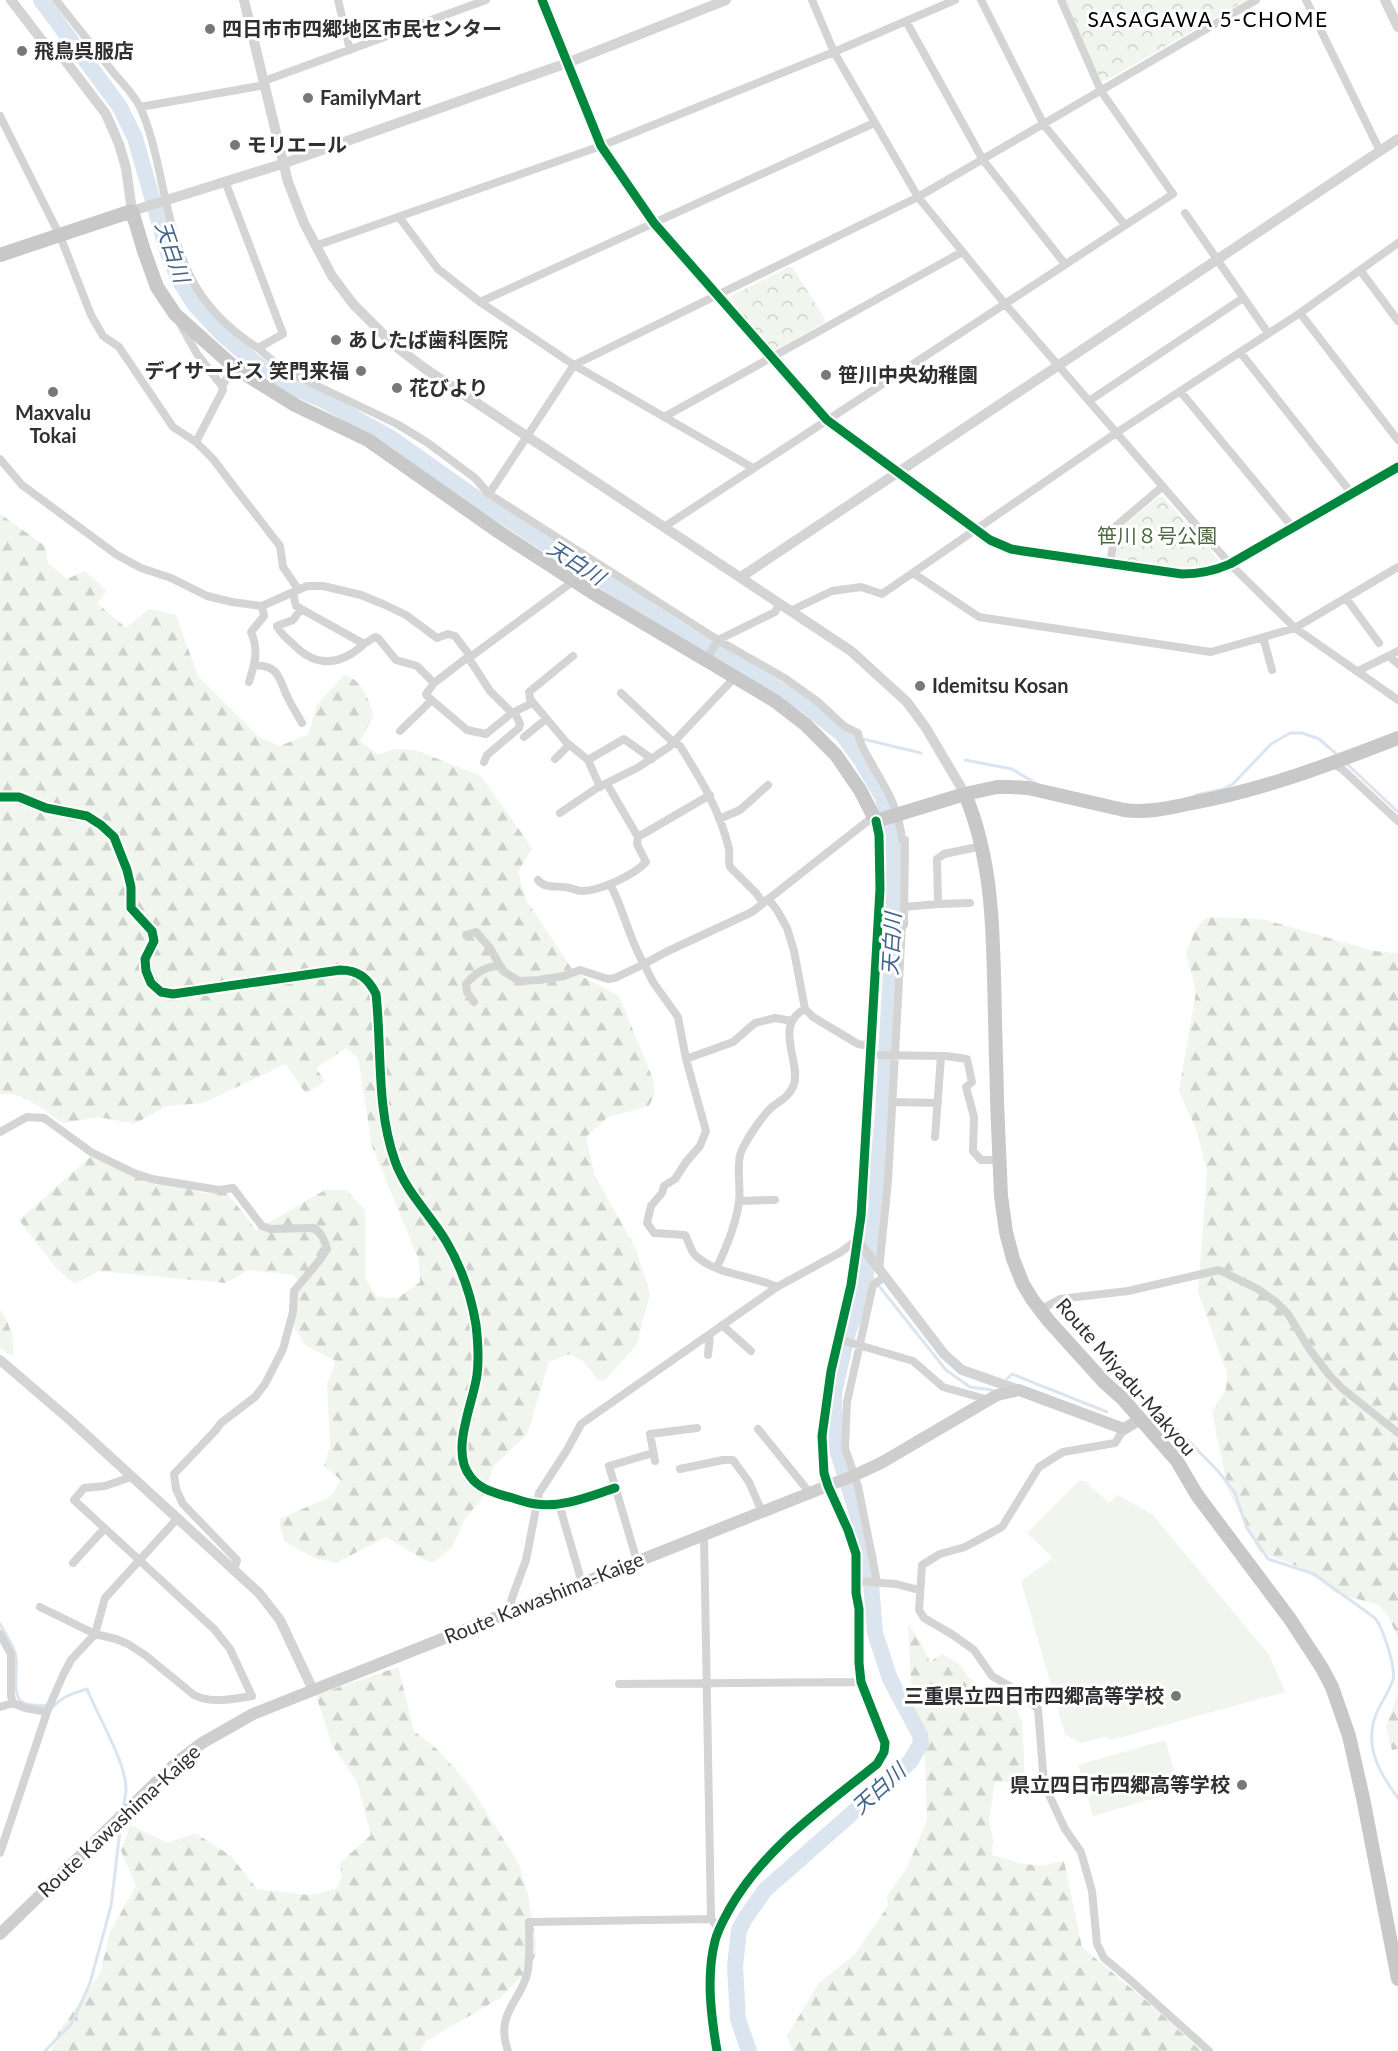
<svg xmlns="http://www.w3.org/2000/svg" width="1398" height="2051" font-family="Lato,'Noto Sans JP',sans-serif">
  <defs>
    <pattern id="forest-firs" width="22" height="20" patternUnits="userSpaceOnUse" patternTransform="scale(1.5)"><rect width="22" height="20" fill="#f0f5ed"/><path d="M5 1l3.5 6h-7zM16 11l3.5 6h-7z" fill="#ced2cc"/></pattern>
    <pattern id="park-crowns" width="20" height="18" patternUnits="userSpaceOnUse" patternTransform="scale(1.5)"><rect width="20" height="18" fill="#f0f5ed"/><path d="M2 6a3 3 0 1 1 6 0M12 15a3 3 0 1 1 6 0" fill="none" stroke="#ced2cc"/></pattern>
  </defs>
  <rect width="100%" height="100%" fill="#fff"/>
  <path fill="url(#forest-firs)" d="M0 514 45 546 48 563 67 579 85 571 107 591 97 603 126 628 149 609 176 615 198 676 259 737 280 746 309 734 316 706 344 675C362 679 368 699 374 715L360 741 378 755 394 749 415 750 481 776 532 848 518 872 526 900 574 972 619 996 653 1079 655 1093 649 1106 608 1117 586 1137 595 1176 636 1249 650 1294 637 1344 606 1379 599 1381 582 1360 569 1354 549 1362 527 1434 493 1467 485 1495 465 1519 452 1547 435 1561 428 1562 386 1537 336 1563 314 1558 284 1541 279 1519 330 1497 341 1480 324 1466 330 1446 327 1384 336 1361 305 1345 293 1325 298 1280 293 1275 249 1270 225 1283 99 1271 75 1284 57 1269 19 1220 91 1156 202 1193H227L256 1230 325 1190H346L365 1210V1278L377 1297 398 1298 420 1282 419 1260 372 1146 358 1058 346 1048 316 1068 325 1081 306 1094 286 1064 203 1103 167 1106 134 1124 99 1117 63 1123C48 1113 18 1088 0 1095Z
    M1207 917 1262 919 1374 951 1398 953V1638L1388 1616 1379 1605 1336 1593 1302 1568 1259 1552 1228 1490 1212 1412 1226 1389 1227 1373 1198 1292 1207 1171 1196 1129 1179 1091 1196 992 1186 952 1197 927Z
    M0 1309C9 1324 16 1338 13 1356L0 1348Z
    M908 1624 921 1643 930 1662 942 1654 958 1663 969 1678 982 1688 1013 1704 1022 1721 1025 1777 1014 1782H995L989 1820 993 1840 992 1855 1019 1863 1040 1866 1064 1861 1082 1947 1157 2010 1201 2051H792L787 2036 819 1983 855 1954 888 1906 887 1896 907 1868 927 1820 925 1758 912 1700Z
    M398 1667 414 1731 438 1750 469 1785 519 1864 528 1895 536 1941 535 1956 529 1969 500 1998 426 2041 420 2051H51L59 2031 100 1974 110 1932 136 1886 121 1851 130 1825 168 1843 195 1833 231 1856 257 1889 309 1895 336 1889 342 1877 340 1863 371 1835 357 1782 332 1745 316 1695Z
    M1398 1692V1749L1392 1750 1386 1727Z"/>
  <path fill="url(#park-crowns)" d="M1065 0H1246L1105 81 1101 80Z
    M789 267 793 268 825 319V322L776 350 771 348 730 299 731 296Z
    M1159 497H1163L1218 560 1216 564C1184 574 1149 564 1117 560L1115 556 1119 529Z"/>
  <path fill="#f0f5ed" d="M1079 1481H1085L1109 1503 1118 1495 1153 1515 1269 1655 1285 1692 1111 1740 1105 1737 1080 1743 1065 1734 1021 1581 1053 1558 1027 1533Z
    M1165 1740 1180 1791 1093 1816 1078 1765Z"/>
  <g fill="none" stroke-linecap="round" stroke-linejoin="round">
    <path stroke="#dbe5f0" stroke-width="3" d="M842 734 921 753
      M965 760 1012 769 1037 784
      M1347 764 1398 812
      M1196 795 1224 789 1233 784 1271 744 1290 733H1302L1319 739 1340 757
      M867 1271 946 1370 970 1387 992 1390
      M1007 1379 1012 1374 1107 1412
      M1156 1411 1161 1413 1218 1471 1235 1493 1247 1528 1268 1559 1314 1574 1375 1618C1383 1628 1396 1667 1393 1680 1387 1698 1374 1709 1372 1731 1369 1756 1384 1779 1398 1798
      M0 1624C5 1634 15 1646 16 1658 17 1664 16 1671 16 1677 14 1710 26 1704 54 1706 63 1696 74 1693 87 1689 98 1717 127 1763 126 1791 125 1797 124 1803 123 1809
      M45 2051 72 2023 90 1983 111 1906 121 1822"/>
    <path stroke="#dbe5f0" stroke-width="16" d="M41 0 120 107 135 138 168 253 179 280 194 304 223 335 277 381 321 399 391 438 486 505 678 629 804 704 842 734 861 760 882 796 894 836V916L883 1112 872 1233 862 1299 848 1332 834 1393 835 1443 855 1507 869 1559 875 1633 890 1679 920 1735 921 1743 910 1762 765 1890 746 1917 739 1930 735 1966 738 2019 749 2051"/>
    <path stroke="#d4d4d4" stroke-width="8" d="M56 0C75 24 94 48 113 72 122 83 135 95 141 109 151 132 157 159 162 184 178 257 191 306 258 348L283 334 225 181
      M338 0 350 50
      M542 0 601 146 654 223 827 420 990 540 1011 549 1023 551 1182 574C1199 574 1214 571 1230 564L1398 467
      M812 0 834 52 918 197 1005 304 1230 564 1295 628 1398 700
      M981 0 1044 125 1125 225
      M1306 0 1380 151
      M906 21 983 160 1065 264
      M264 81 486 0
      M140 107 265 85
      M0 116 60 236 91 315 103 336 119 347 173 427 196 442 213 459 235 488 280 546 283 567 298 589
      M1185 213 1268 333
      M399 217 438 269 480 302 574 365 753 468
      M315 246 601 146 834 52 955 0
      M1360 270 1398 321
      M480 302 874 123
      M1300 313 1398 440
      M178 320 197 354 222 386
      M258 348 282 369 397 424 428 443 475 478 489 494 718 640 786 679 817 701 844 726 858 733C860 747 868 756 874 768 889 793 899 811 902 840H905L904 925 902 926 888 1181 879 1270
      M1240 352 1352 494
      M1180 391 1294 529
      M1089 401 1243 298
      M664 417 962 252
      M196 442 223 390 222 386 234 367
      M0 459 22 485 117 555 141 568 171 578 207 596 232 602 262 606 307 586H323L361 595 383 604 406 615 437 638 448 634 455 636 471 657
      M489 494 574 365 918 197 1256 0
      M664 527 1173 194 1101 91 1061 0
      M1110 564 1116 526 1162 487
      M913 573 979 617 1211 652 1295 628 1398 567
      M293 593 296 606 364 644 375 637 378 638 396 660 417 666 434 683 468 657 490 691 512 713 532 703
      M1346 598 1379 643
      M301 609 293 620 277 626C280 633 287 639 293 644 316 668 340 666 364 644
      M790 611 832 591 861 587 882 594 1116 433 1300 313 1398 243
      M1263 637 1272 670
      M573 656 529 692 530 699 566 742 588 760 600 787
      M1389 656 1398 664
      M469 658 575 580
      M706 660 718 640 775 612 779 604
      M254 665C280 666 278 677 287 696 291 705 297 714 302 723
      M1358 671 1398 651
      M249 682C255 663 259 651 251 632L264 616 262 606
      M434 683 426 694 427 696 467 730 486 734 512 713
      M621 693 674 743 680 746C701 779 720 811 729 849 730 855 728 861 730 867L756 893 763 903
      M400 731 431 701
      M524 737 546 719
      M555 759 569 745
      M588 760 624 739 652 759
      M484 762 487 755 519 728 520 724 515 713
      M1330 763 1342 769 1398 821
      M0 797H19L46 808 87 816 101 825 114 837 127 870 131 887V908L152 931 154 941 145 959 146 971 151 983 161 992 173 994 340 970C358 970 368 978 376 994 382 1048 376 1108 395 1161 406 1192 429 1213 446 1241 462 1268 471 1294 476 1325 478 1342 479 1359 477 1375 473 1404 450 1451 470 1476 478 1488 492 1492 505 1496 515 1498 525 1503 536 1504 562 1508 590 1496 615 1488
      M560 813 597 788 637 768 669 747 735 677
      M719 819 740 810 768 785
      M638 837 710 795
      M538 880C544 888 555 886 564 887 570 887 576 891 582 891 600 891 634 875 646 862L637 844 638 837 607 784
      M768 899 777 910 787 928 794 951 805 1009 813 1017 858 1044 871 1046
      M938 904 970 903
      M904 907 938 904 937 859 944 854 982 846
      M466 935 476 932 490 948 503 971 519 981 539 980 564 976 580 970 608 979 615 978 644 964C629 939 624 910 610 884
      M474 1002 467 992 466 984C475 973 485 966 500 966
      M870 1055 946 1056 967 1059 972 1082 966 1087 974 1117 973 1151 981 1160H999
      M686 1059 733 1042 755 1023 775 1018 792 1021
      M892 1102 938 1103
      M0 1132 27 1117 44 1118 91 1152 134 1173 152 1179 219 1190 233 1188 262 1226 270 1229 313 1228C322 1232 324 1240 327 1249L319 1261 294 1291 293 1312 283 1349 265 1384 255 1397 221 1423 215 1431 174 1474 176 1489 183 1504 237 1560 234 1570
      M935 1137 941 1057
      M739 1201 775 1200
      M717 1267C727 1246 736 1225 739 1202 741 1188 736 1164 741 1152 746 1140 762 1116 772 1107 781 1100 790 1096 794 1084 801 1062 773 1025 805 1009
      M777 1287C752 1275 717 1275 696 1256 690 1251 689 1241 685 1235L654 1233 647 1223 651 1206 662 1193 664 1186 675 1179 686 1162 700 1146 706 1131 686 1059 678 1017 653 982 644 964 666 952 752 912 874 816
      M1040 1310 1060 1299 1128 1291 1219 1270 1258 1289 1276 1302 1288 1314 1310 1350 1330 1376 1343 1389 1398 1433
      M722 1325 751 1351
      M838 1339 913 1361 943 1387 989 1400
      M708 1355 710 1334
      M758 1429 810 1493
      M1124 1429 1115 1443 1063 1452 1039 1467 1002 1527 965 1547 940 1554 922 1565 919 1610 924 1618 953 1635 974 1650 992 1676 1018 1691 1038 1709 1044 1784 1065 1829 1081 1852 1092 1891 1097 1944 1104 1958 1129 1979 1209 2051
      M655 1461 650 1434 697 1428
      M680 1469 723 1460H733L749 1482 762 1512
      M559 1504 582 1583
      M704 1535 711 1919 719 1929
      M637 1561 609 1466 653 1453
      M73 1563 104 1529
      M856 1581 896 1584 919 1590
      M877 1582 858 1486 845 1448 847 1402 873 1285 884 1277
      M40 1607 95 1634 116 1639 128 1644 145 1655 194 1695C212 1704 232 1699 252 1696L230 1649 214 1629 74 1500 84 1488 105 1486 131 1477
      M509 1612 512 1598 526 1560 539 1493 567 1450 581 1424 777 1287 841 1252 857 1240
      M0 1634 11 1654V1696L13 1703 25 1708 47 1712
      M619 1684 861 1682
      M0 1707 13 1703
      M0 1853 47 1712 64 1673 71 1660 95 1634 105 1598 177 1519
      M508 2051C494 2012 523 2000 528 1970 530 1954 529 1937 529 1922L711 1919
      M717 2051C711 2016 706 1976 715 1941 718 1929 724 1919 730 1908 765 1847 824 1807 877 1764L884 1752 885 1743 861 1682 859 1663V1609L856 1593V1554L848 1530 828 1486 824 1473 822 1436 831 1371 851 1285 861 1216 880 889 879 835 876 821"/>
    <path stroke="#d4d4d4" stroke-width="10" d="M11 0 47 47 61 55 106 114 119 144 126 168 132 211 285 163 567 63 726 0
      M244 0 288 182 304 223 332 276 354 305 394 345 424 368 851 651 907 702 926 728 965 794
      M1385 0 1398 27
      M741 577 1398 139
      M857 1240 944 1354 962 1370 1019 1390
      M0 1360 70 1420 259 1593 280 1620 313 1690"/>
    <path stroke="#cecece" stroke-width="12" d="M0 1934 177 1762 202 1743 253 1714 855 1475 881 1463 997 1395 1019 1390 1124 1429 1140 1419"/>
    <path stroke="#c8c8c8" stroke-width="14" d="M0 255 132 211 144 251 157 287 175 314 234 367 295 405 368 440 499 532 593 593 775 701 806 725 836 755 860 790 876 821 965 794 997 787H1010L1028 788 1124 810C1148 813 1169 808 1192 803 1263 790 1331 764 1398 738
      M965 794C995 866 993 942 995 1019 996 1078 998 1137 1001 1196L1006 1232 1013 1259 1023 1284 1032 1299 1048 1320 1104 1382 1122 1398 1177 1461 1197 1495 1290 1619 1322 1668 1332 1687 1349 1736 1363 1798 1398 1979"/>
    <g stroke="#fff" stroke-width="13">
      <path id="cycleway" d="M542 0 601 146 654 223 827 420 990 540 1011 549 1023 551 1182 574C1199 574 1214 571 1230 564L1398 467
        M0 797H19L46 808 87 816 101 825 114 837 127 870 131 887V908L152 931 154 941 145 959 146 971 151 983 161 992 173 994 340 970C358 970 368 978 376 994 382 1048 376 1108 395 1161 406 1192 429 1213 446 1241 462 1268 471 1294 476 1325 478 1342 479 1359 477 1375 473 1404 450 1451 470 1476 478 1488 492 1492 505 1496 515 1498 525 1503 536 1504 562 1508 590 1496 615 1488
        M717 2051C711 2016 706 1976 715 1941 718 1929 724 1919 730 1908 765 1847 824 1807 877 1764L884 1752 885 1743 861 1682 859 1663V1609L856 1593V1554L848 1530 828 1486 824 1473 822 1436 831 1371 851 1285 861 1216 880 889 879 835 876 821"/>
    </g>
    <use href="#cycleway" stroke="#00873e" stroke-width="9"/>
  </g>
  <g fill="#787878" stroke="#fff" stroke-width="2">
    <circle cx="210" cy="29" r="6"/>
    <circle cx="22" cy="51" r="6"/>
    <circle cx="308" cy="98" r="6"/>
    <circle cx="235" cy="145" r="6"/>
    <circle cx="336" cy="340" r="6"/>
    <circle cx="361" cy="371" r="6"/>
    <circle cx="826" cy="375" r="6"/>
    <circle cx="397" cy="388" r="6"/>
    <circle cx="53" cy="392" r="6"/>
    <circle cx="920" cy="686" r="6"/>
    <circle cx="1176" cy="1696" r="6"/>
    <circle cx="1242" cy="1785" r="6"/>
  </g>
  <g text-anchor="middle" stroke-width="6" stroke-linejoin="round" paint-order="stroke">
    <g font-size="20" font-weight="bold" fill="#303030" stroke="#fff" text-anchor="start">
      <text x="222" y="36">四日市市四郷地区市民センター</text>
      <text x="34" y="58">飛鳥呉服店</text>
      <text x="320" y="105">FamilyMart</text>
      <text x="247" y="152">モリエール</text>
      <text x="348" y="347">あしたば歯科医院</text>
      <text x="349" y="378" text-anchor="end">デイサービス 笑門来福</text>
      <text x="838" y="382">笹川中央幼稚園</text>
      <text x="409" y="395">花びより</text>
      <text x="53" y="420" text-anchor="middle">Maxvalu<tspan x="53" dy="23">Tokai</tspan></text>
      <text x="932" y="693">Idemitsu Kosan</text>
      <text x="1164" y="1703" text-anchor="end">三重県立四日市四郷高等学校</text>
      <text x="1230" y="1792" text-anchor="end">県立四日市四郷高等学校</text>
    </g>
    <g font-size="20" fill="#4c693f" stroke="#fff">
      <text x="1157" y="543">笹川８号公園</text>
    </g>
    <g font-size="20" fill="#303030" stroke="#fff">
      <text transform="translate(1126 1377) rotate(49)" y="7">Route Miyadu-Makyou</text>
      <text transform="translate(544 1598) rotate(-22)" y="7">Route Kawashima-Kaige</text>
      <text transform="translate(119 1821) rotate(-43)" y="7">Route Kawashima-Kaige</text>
    </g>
    <g font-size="21" letter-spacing="1.5" fill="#000" stroke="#fff">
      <text x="1208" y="27">SASAGAWA 5-CHOME</text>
    </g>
    <g font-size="21" font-style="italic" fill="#42658d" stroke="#fff">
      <text transform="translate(172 252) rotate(71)" y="7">天白川</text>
      <text transform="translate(576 563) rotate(33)" y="7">天白川</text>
      <text transform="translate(892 944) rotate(-87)" y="7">天白川</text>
      <text transform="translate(879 1789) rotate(-42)" y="7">天白川</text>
    </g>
  </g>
</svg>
